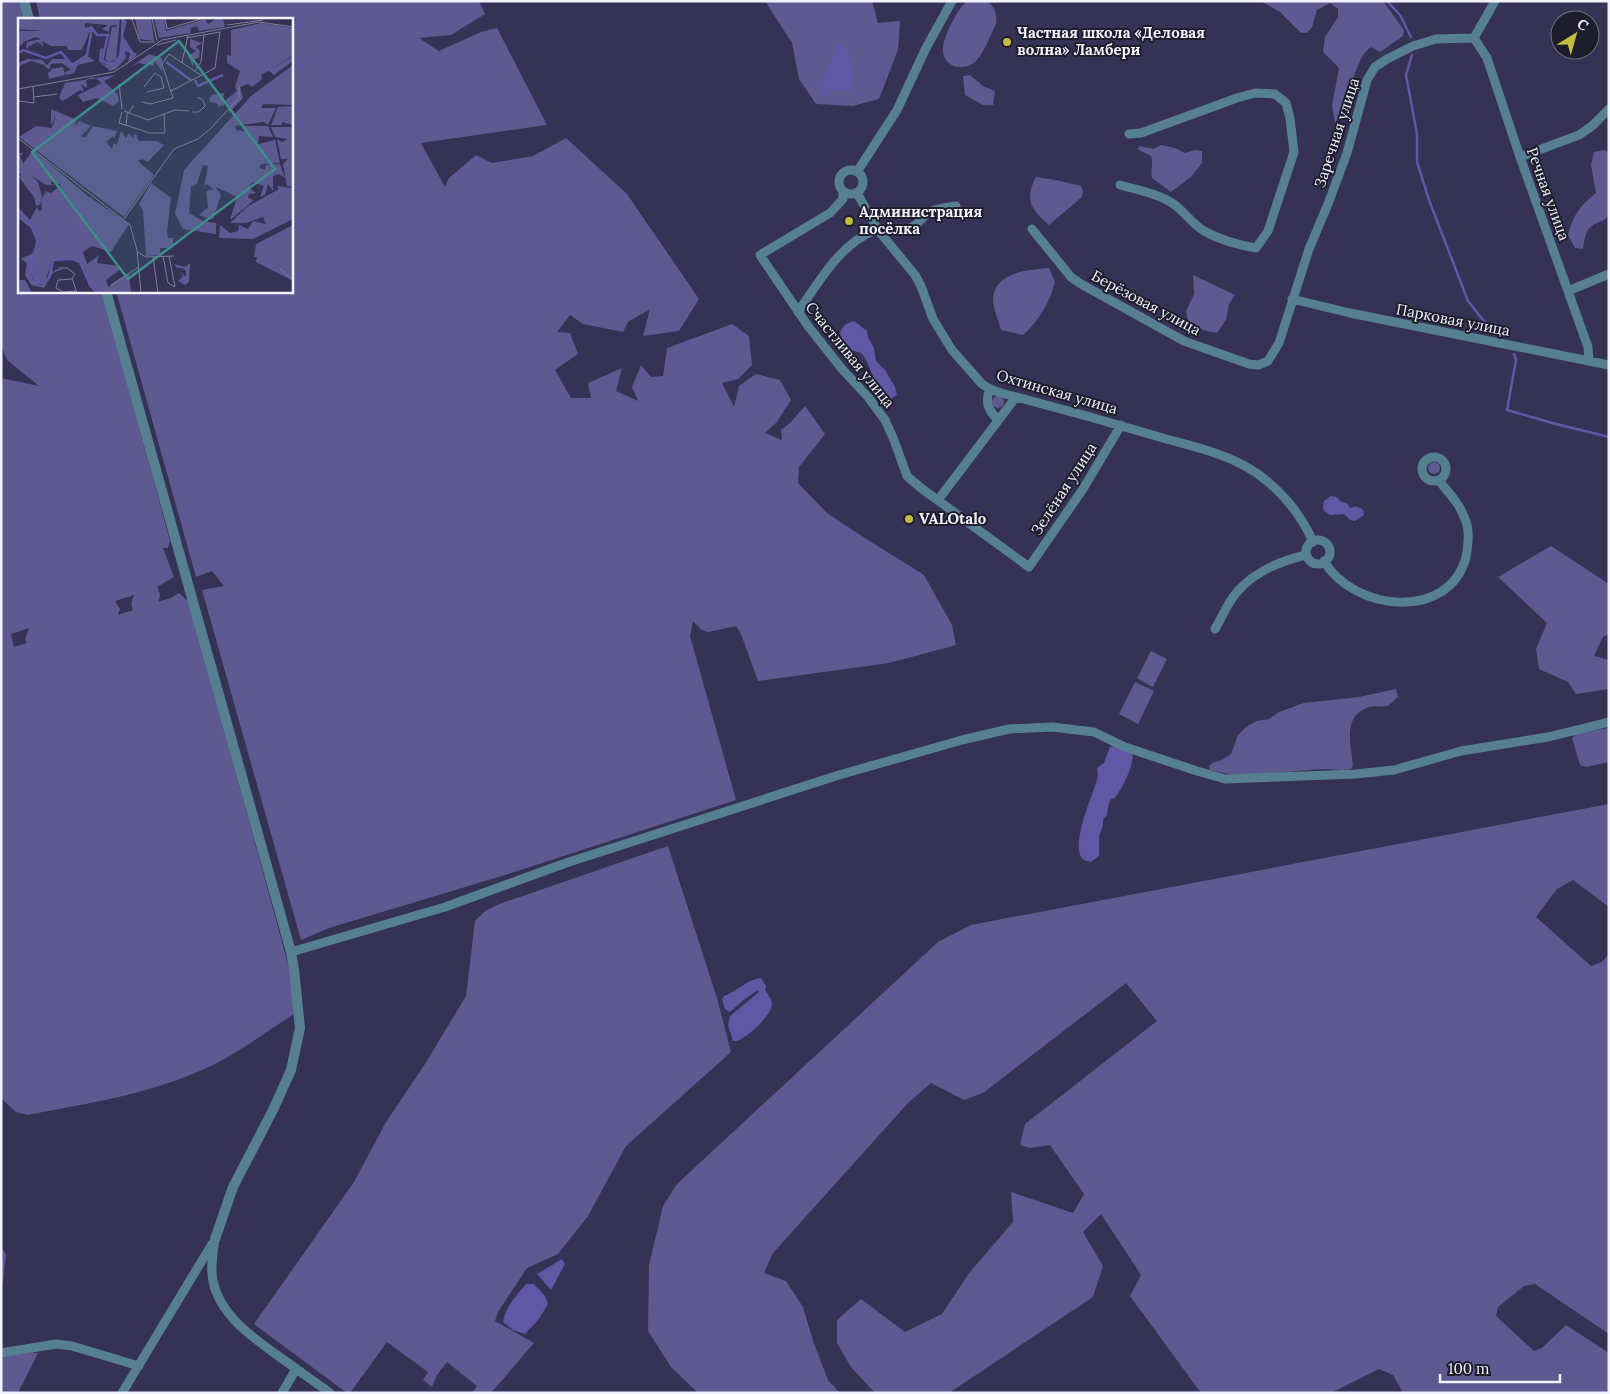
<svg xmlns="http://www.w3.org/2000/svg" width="1610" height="1394" font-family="Lora,serif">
  <rect width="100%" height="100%" fill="#353255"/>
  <path fill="#5e5990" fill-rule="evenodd" d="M1 1H22L26 19H19V291H102L170 541 168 548H163L174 577 157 587C160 592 161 596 158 602L171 598 179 593 189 602 291 975H289L292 976 296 1013C268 1030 243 1050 215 1064 156 1093 91 1103 27 1115L16 1112 1 1098V378L39 386 7 360 1 346ZM134 595C132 601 130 603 133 610L118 615 120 609 115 601ZM29 628 25 639 27 643 14 647 11 634Z
    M36 1H479L485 14 451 35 419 38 439 51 481 32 497 28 547 125 421 143 445 187 449 178 476 155 492 163 533 156 566 138 627 194 699 299 679 331 643 336 650 309 628 322 623 332 583 324 570 315 557 332 570 333 578 354 555 370 571 398H591L588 383 622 368 616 391 638 401 632 387 641 365 651 377 663 376 667 348 732 324 749 336 752 365 738 379 722 383 734 407 739 386 756 374 780 380 791 400 777 422 765 433 782 440 781 430 791 422 805 406 825 434 799 467 798 483 827 513 857 533 924 575 952 625 956 645 889 663 758 681 741 634 736 626 708 632 702 630 693 621 690 636 736 800 505 875 329 928 301 940 202 590 224 586 212 571 196 577 116 291H291V19H40Z
    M765 1H872L878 23 900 21 898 50 879 99 853 106 816 104 799 79 792 43Z
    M967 1 988 2C995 8 997 14 996 24 990 36 985 51 976 61 965 72 945 68 943 52 941 40 958 8 967 1Z
    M1260 1H1383L1404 30 1403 36 1380 52 1371 47C1355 58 1351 92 1344 109 1342 114 1338 119 1335 123L1332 106 1339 68 1323 52 1325 37 1338 17V9L1330 3 1317 10 1312 27 1307 33H1301L1280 12Z
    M970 75 983 86 995 91 993 105H983L965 95 963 76Z
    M1161 145 1175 148 1185 153 1195 150 1202 151V163L1191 177 1171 192 1152 178C1150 170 1154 164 1151 156L1137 149 1140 146 1153 149Z
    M1603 150 1609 152V214C1603 224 1599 220 1592 226 1585 231 1584 241 1583 249L1575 248 1568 235C1574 214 1579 207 1596 193L1591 165 1594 152Z
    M1036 177 1056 180 1081 186 1083 192 1082 197 1049 225C1031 209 1024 200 1036 177Z
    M1049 268 1055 282C1050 302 1039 321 1023 335L1001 330C999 321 993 309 993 299 995 272 1027 270 1049 268Z
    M1193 275 1235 295 1229 304 1226 320 1217 333 1203 330 1188 322 1186 311 1194 294Z
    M992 402a6 6 0 1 1 12 0a6 6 0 1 1-12 0Z
    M1428 468a6 6 0 1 1 12 0a6 6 0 1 1-12 0Z
    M1551 546 1609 584V634L1603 637 1594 656 1609 660V689L1576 694 1568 682 1539 669 1536 649 1547 623 1498 577Z
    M1151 651 1167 659 1153 687 1137 678Z
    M1135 682 1154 691 1138 724 1119 714Z
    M1396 689 1398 697C1395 699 1392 703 1389 705 1383 708 1375 705 1369 707 1342 716 1351 744 1353 766L1351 769C1342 771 1333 769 1324 769 1286 770 1247 781 1210 770L1209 766 1212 763 1222 760 1231 754 1238 735 1246 727 1257 721 1269 719 1279 712 1304 703 1359 697Z
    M1609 728V762L1586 767 1580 765 1572 738 1577 733Z
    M1609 804V907L1573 880 1557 889 1536 917 1591 966 1602 962 1609 954V1334L1535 1284 1524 1286 1498 1307 1496 1316 1534 1351 1542 1348 1566 1325 1609 1353V1393H1403L1393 1375 1379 1369 1331 1393H1201L1130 1296 1141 1275 1101 1214 1083 1232 1103 1266 1093 1297 949 1393H875L851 1367 837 1343V1320L861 1299 905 1332 942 1314 970 1272 1013 1222 1011 1192 1073 1213 1084 1194 1050 1145 1030 1148 1020 1145 1025 1124 1157 1021 1126 983 983 1093 964 1100 931 1083 908 1103 773 1253 764 1273 786 1281 803 1307 813 1341 828 1380 840 1393H698L671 1367 648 1331 649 1265 663 1206 677 1184 938 942 971 925Z
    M668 846 717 998 731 1052 626 1146 588 1216 558 1254 527 1268 498 1312 495 1321 534 1343 491 1393H472L477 1386 447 1362 437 1375 432 1387 423 1380 428 1372 387 1342 350 1393H347L254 1324 354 1182 386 1122 425 1064 466 996 475 921 485 911 499 904Z
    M1 1247 6 1254 3 1282H1Z
    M29 1353H38L18 1393H1V1357Z"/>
  <path fill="#6057a5" d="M840 44 848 49 852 73 853 90H835L824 96 821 87C823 82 824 76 826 71 829 63 835 57 834 48Z
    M854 321 867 331 868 337 874 348 876 361 885 370 895 387 897 395 891 399C873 391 873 367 862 354 859 351 855 352 851 350 845 347 843 340 840 334 842 326 846 323 854 321Z
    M1331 496 1336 497 1342 502 1347 503 1350 508C1356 506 1358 506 1363 510L1364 515 1355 521 1350 520 1344 514 1330 515 1324 511 1323 506 1324 501Z
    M1114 746 1132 752C1136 763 1122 788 1115 798L1111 799C1106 807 1110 814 1103 820V825L1099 837V856L1091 862C1089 861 1085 861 1084 860 1068 850 1093 794 1097 780 1098 776 1098 772 1097 768L1104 763 1110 747Z
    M761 978 766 986 765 990C767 994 772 999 772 1004 771 1017 748 1036 737 1041H733L728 1025 730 1016 759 992 758 990 745 999 731 1011 729 1012 725 1009 722 1000 724 996C736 992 748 979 761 978Z
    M562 1259 565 1264 551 1290 537 1274Z
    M526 1284H534L545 1296 548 1304 539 1319 525 1334 513 1330 503 1322C506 1306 516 1296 526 1284Z"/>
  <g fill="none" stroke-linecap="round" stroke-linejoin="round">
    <path stroke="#6057a5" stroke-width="2.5" d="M1387 1 1400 15 1411 37
      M1412 55 1406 75 1417 134V162L1429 200 1468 301 1483 320 1496 332
      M1514 354 1516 360 1507 410 1556 424 1609 437"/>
    <path stroke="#568092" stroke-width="9" d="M1474 38 1487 58 1520 157 1588 347 1589 361
      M1474 38 1495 1
      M1520 157 1579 135 1592 126 1609 109
      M839 182a12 12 0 1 1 24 0a12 12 0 1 1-24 0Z
      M857 172 897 110 926 48 952 1
      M1120 185C1138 190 1160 194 1175 205 1185 213 1193 224 1204 231 1220 240 1238 245 1256 248L1268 231 1294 152 1290 118 1286 103 1275 94 1255 93 1237 98 1141 133 1129 134
      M843 192V199L830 213 760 255 808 326 842 369 868 397 885 420 894 440 907 476 921 488 1029 567 1083 489 1121 425
      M857 193 878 230 915 275 921 286 933 319 952 350 982 384 990 389 1001 393C1055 407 1109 422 1163 438 1191 446 1220 452 1245 466 1274 482 1300 511 1313 542
      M1032 229 1071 277 1081 284 1184 341 1249 364 1258 365 1268 361 1279 343 1309 249 1328 204 1347 153 1367 80 1375 67 1387 59 1413 46 1436 39 1474 38
      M1568 291 1609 274
      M1292 299 1350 313 1609 365
      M798 312C819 282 840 243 876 230 885 227 896 233 906 230 919 226 922 216 930 212 937 208 949 207 956 206
      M990 389C984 402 989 411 998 420
      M1422 469a12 12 0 1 1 24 0a12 12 0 1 1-24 0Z
      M938 500 1016 397
      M1306 552a12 12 0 1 1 24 0a12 12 0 1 1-24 0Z
      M1324 561C1353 611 1449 622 1466 557 1468 546 1470 532 1466 522 1464 516 1460 507 1456 502 1451 494 1444 488 1439 480
      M1215 629C1222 617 1228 602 1237 592 1255 571 1280 561 1306 555
      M291 952 445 907 566 863 839 775 962 740 1009 729 1052 727 1094 732 1125 747 1197 771 1225 779 1356 774 1394 770 1461 751 1548 737 1609 722
      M215 1239C213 1253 210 1268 213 1281 220 1315 251 1336 277 1355 295 1368 312 1380 330 1393
      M1 1353 56 1344 72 1346 139 1366
      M122 1393 212 1244
      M282 1393 296 1369"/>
    <path stroke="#568092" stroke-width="10" d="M24 1 29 19
      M106 291 291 952 294 969 300 1028 291 1070 273 1110 233 1187 215 1239"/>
  </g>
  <g fill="#c3bd3f" stroke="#1e1d2c" stroke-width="2">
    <circle cx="1007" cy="42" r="5"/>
    <circle cx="849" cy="221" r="5"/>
    <circle cx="909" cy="519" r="5"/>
  </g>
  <g text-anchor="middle" stroke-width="4" stroke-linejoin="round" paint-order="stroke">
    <g font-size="15" font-weight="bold" fill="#f2f1ff" stroke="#1e1d2c" text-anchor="start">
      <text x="1017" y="38">Частная школа «Деловая<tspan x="1017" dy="17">волна» Ламбери</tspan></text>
      <text x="859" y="217">Администрация<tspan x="859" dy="17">посёлка</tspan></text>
      <text x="919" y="524">VALOtalo</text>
    </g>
    <g font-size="15" fill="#f2f1ff" stroke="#1e1d2c">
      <text transform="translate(1337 133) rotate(-72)" y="5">Заречная улица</text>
      <text transform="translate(1548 194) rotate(70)" y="5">Речная улица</text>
      <text transform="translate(1146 303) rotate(28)" y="5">Берёзовая улица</text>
      <text transform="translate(1453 320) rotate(11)" y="5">Парковая улица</text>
      <text transform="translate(850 355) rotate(51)" y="5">Счастливая улица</text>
      <text transform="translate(1057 392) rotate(16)" y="5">Охтинская улица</text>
      <text transform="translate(1064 489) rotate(-57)" y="5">Зелёная улица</text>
    </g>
  </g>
  <g transform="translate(18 18)">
    <rect width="275" height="275" fill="#353255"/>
    <path d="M0 0H102L98 42 90 44 87 41 94 9H99L98 7 92 8 91 14 84 11 90 7 67 5V10L74 8 64 32H50L49 28H33L24 23 26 29 19 24 10 29V32L8 29 9 24 23 21 17 19 6 24 0 30V13H26L0 11ZM117 0H133L136 23 121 21ZM136 0H146L148 13 187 1 190 6 199 0H205L207 9 181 13 179 8 172 10 173 15 141 20ZM106 2 109 3 105 18 118 38 110 44 112 35 107 33 108 40 98 51 92 53 81 43 82 31 85 30 83 43 87 47 100 43ZM243 5 275 10V37L252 52 275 38V43L256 57 251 53 243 57 244 61 234 69 230 66 222 69 225 80 211 95 210 85 201 89 198 85 191 84 193 77 206 75 205 84 219 73 217 69 222 53 209 45V37L213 38V12ZM172 21 184 25 178 29 182 33 181 40 176 41 175 49 170 38 178 33 172 29ZM131 36 144 40V54L137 43 135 48 120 45 111 50ZM69 38 77 43 60 47 56 55 48 57 47 54 53 52 44 45 33 46 31 52 26 47 13 43 3 47 0 54V45L9 41 24 42 29 47 34 41H47L54 48ZM275 47V87L245 86 243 90H258L250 107 246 104 217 108 218 112 226 113 227 108H250L255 119 241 118 240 126 257 122 262 145 243 146 241 150 247 152 248 147 262 146 267 160 261 156 255 158V173L250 166 247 177 242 179 246 168 234 164 231 170 238 175 231 176 230 180 236 182 212 202 219 179 198 169 203 177 195 201H192L181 197 190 189 188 173 195 171 189 166 186 169 190 148 185 147 179 166 173 169 171 195 185 203 198 205V216L165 211 157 196 166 152 233 78ZM45 49 47 57 31 61 30 55 34 51ZM98 57 86 63 100 77 101 83 96 88 79 80 65 84 60 77 66 74 62 72 45 83 41 80 47 65ZM76 59 84 65 66 74 63 66 69 70 68 61ZM275 88V107L264 104V107H253L260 89ZM33 91 59 102 56 109 61 103 73 108 63 118 67 120 75 108 99 113 96 121 95 118 88 124 94 131 96 125 99 127 103 113 108 120 111 115 115 121 116 116 119 117 120 123H138L146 127 130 144 124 141 120 143 136 157 106 199 1 119 18 108 34 110 38 97 33 108ZM253 109H275V169L269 168 265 146 270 141H263L259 121 264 124 270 121 257 119ZM15 132 70 178 111 206 93 234 74 228 65 234 69 246 81 237 79 245 101 248 103 251 88 262 90 269 111 255 113 275H80L72 267 63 244 54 240 34 242 28 261 23 265 17 262 14 249 21 222 12 203 0 191V189L12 202 19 189 21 193 24 192 23 182 28 173 33 175 43 167 33 163V166L38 167H28L14 158 20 164 24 178 22 187 18 188 16 179 0 158 4 157 0 154V135H5L2 138 5 146ZM133 165 153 180 149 214 150 220H155V230H142V237L128 238 125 193 121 186ZM259 168 275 170V201L235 221 201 220 202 207 212 215 220 213 221 207 230 211 235 203 248 206 245 199 228 205H212L229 189 261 171ZM0 193 11 204 18 217 19 227 13 255 16 263 23 267 28 264 34 246 35 254 39 251H45L35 255 26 270 13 267 7 257 9 245 3 241 15 235 18 223 13 210 0 200ZM275 207V263L238 244 239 239H236L238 226ZM172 245 171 264 167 267 160 263 165 258 161 253 168 259V253L165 250H170H159L156 246 167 249ZM0 262H7L14 275H0Z" fill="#5e5990" fill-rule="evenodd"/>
    <path fill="none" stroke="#6057a5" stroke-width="2.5" d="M102 27 118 37M0 35 5 32 28 40 43 34 54 47 69 37 74 10 79 17H90L84 42 88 45H97L103 36 105 0M148 44 173 62M177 62 180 68 205 57M0 193 11 203 20 222 13 251 18 264 25 265 31 260 35 242 54 241 62 244 72 267 79 275"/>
    <path fill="none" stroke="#817e99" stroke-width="1" d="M134 0 139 23M147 0 149 11 186 0M114 1 122 24H137M209 7 245 2M139 27 158 22M151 36 184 58M164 44 170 18M177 53 183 44 186 17M101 66 104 91M126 69 137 55 143 59 146 70 129 74M0 71 96 54 144 22 241 4 275 9M153 73 197 50 202 14 168 20M16 79 39 76M0 83 16 85 15 69M124 84 132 86 155 80 144 46 151 36M106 93 130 102 157 92 171 93M104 94 101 105 132 115H147L146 96M174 94H181L187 88 185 82 179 79M108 108 109 97 116 87M0 120 112 207 119 232 123 275M106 201 156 131 180 121 192 111 221 80V69M120 234 128 239 156 238M145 238 150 265 157 269 151 238M135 239 140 275M41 250H49L57 256 54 260 59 275M262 251 274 261M55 261 40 262 38 270 45 274 58 273M93 267 121 249"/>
    <path fill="#3c8f8b" fill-opacity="0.15" stroke="#3c8f8b" stroke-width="2.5" d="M161 23 257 151 110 261 14 134Z"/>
    <rect width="275" height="275" fill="none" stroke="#f2f1ff" stroke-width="2.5"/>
  </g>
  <rect width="1610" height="1394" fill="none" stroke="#f2f1ff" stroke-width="5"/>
  <g transform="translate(1575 35) rotate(37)"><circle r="24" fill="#1e1d2c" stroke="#737280"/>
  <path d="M0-4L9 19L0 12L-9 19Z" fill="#c3bd3f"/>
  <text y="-8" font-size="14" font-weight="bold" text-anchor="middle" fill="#f2f1ff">С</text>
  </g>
  <path d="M1440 1374v8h120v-8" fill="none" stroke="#f2f1ff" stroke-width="2.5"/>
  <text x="1448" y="1374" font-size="15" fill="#f2f1ff" stroke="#1e1d2c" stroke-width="4" paint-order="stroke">100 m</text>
</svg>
